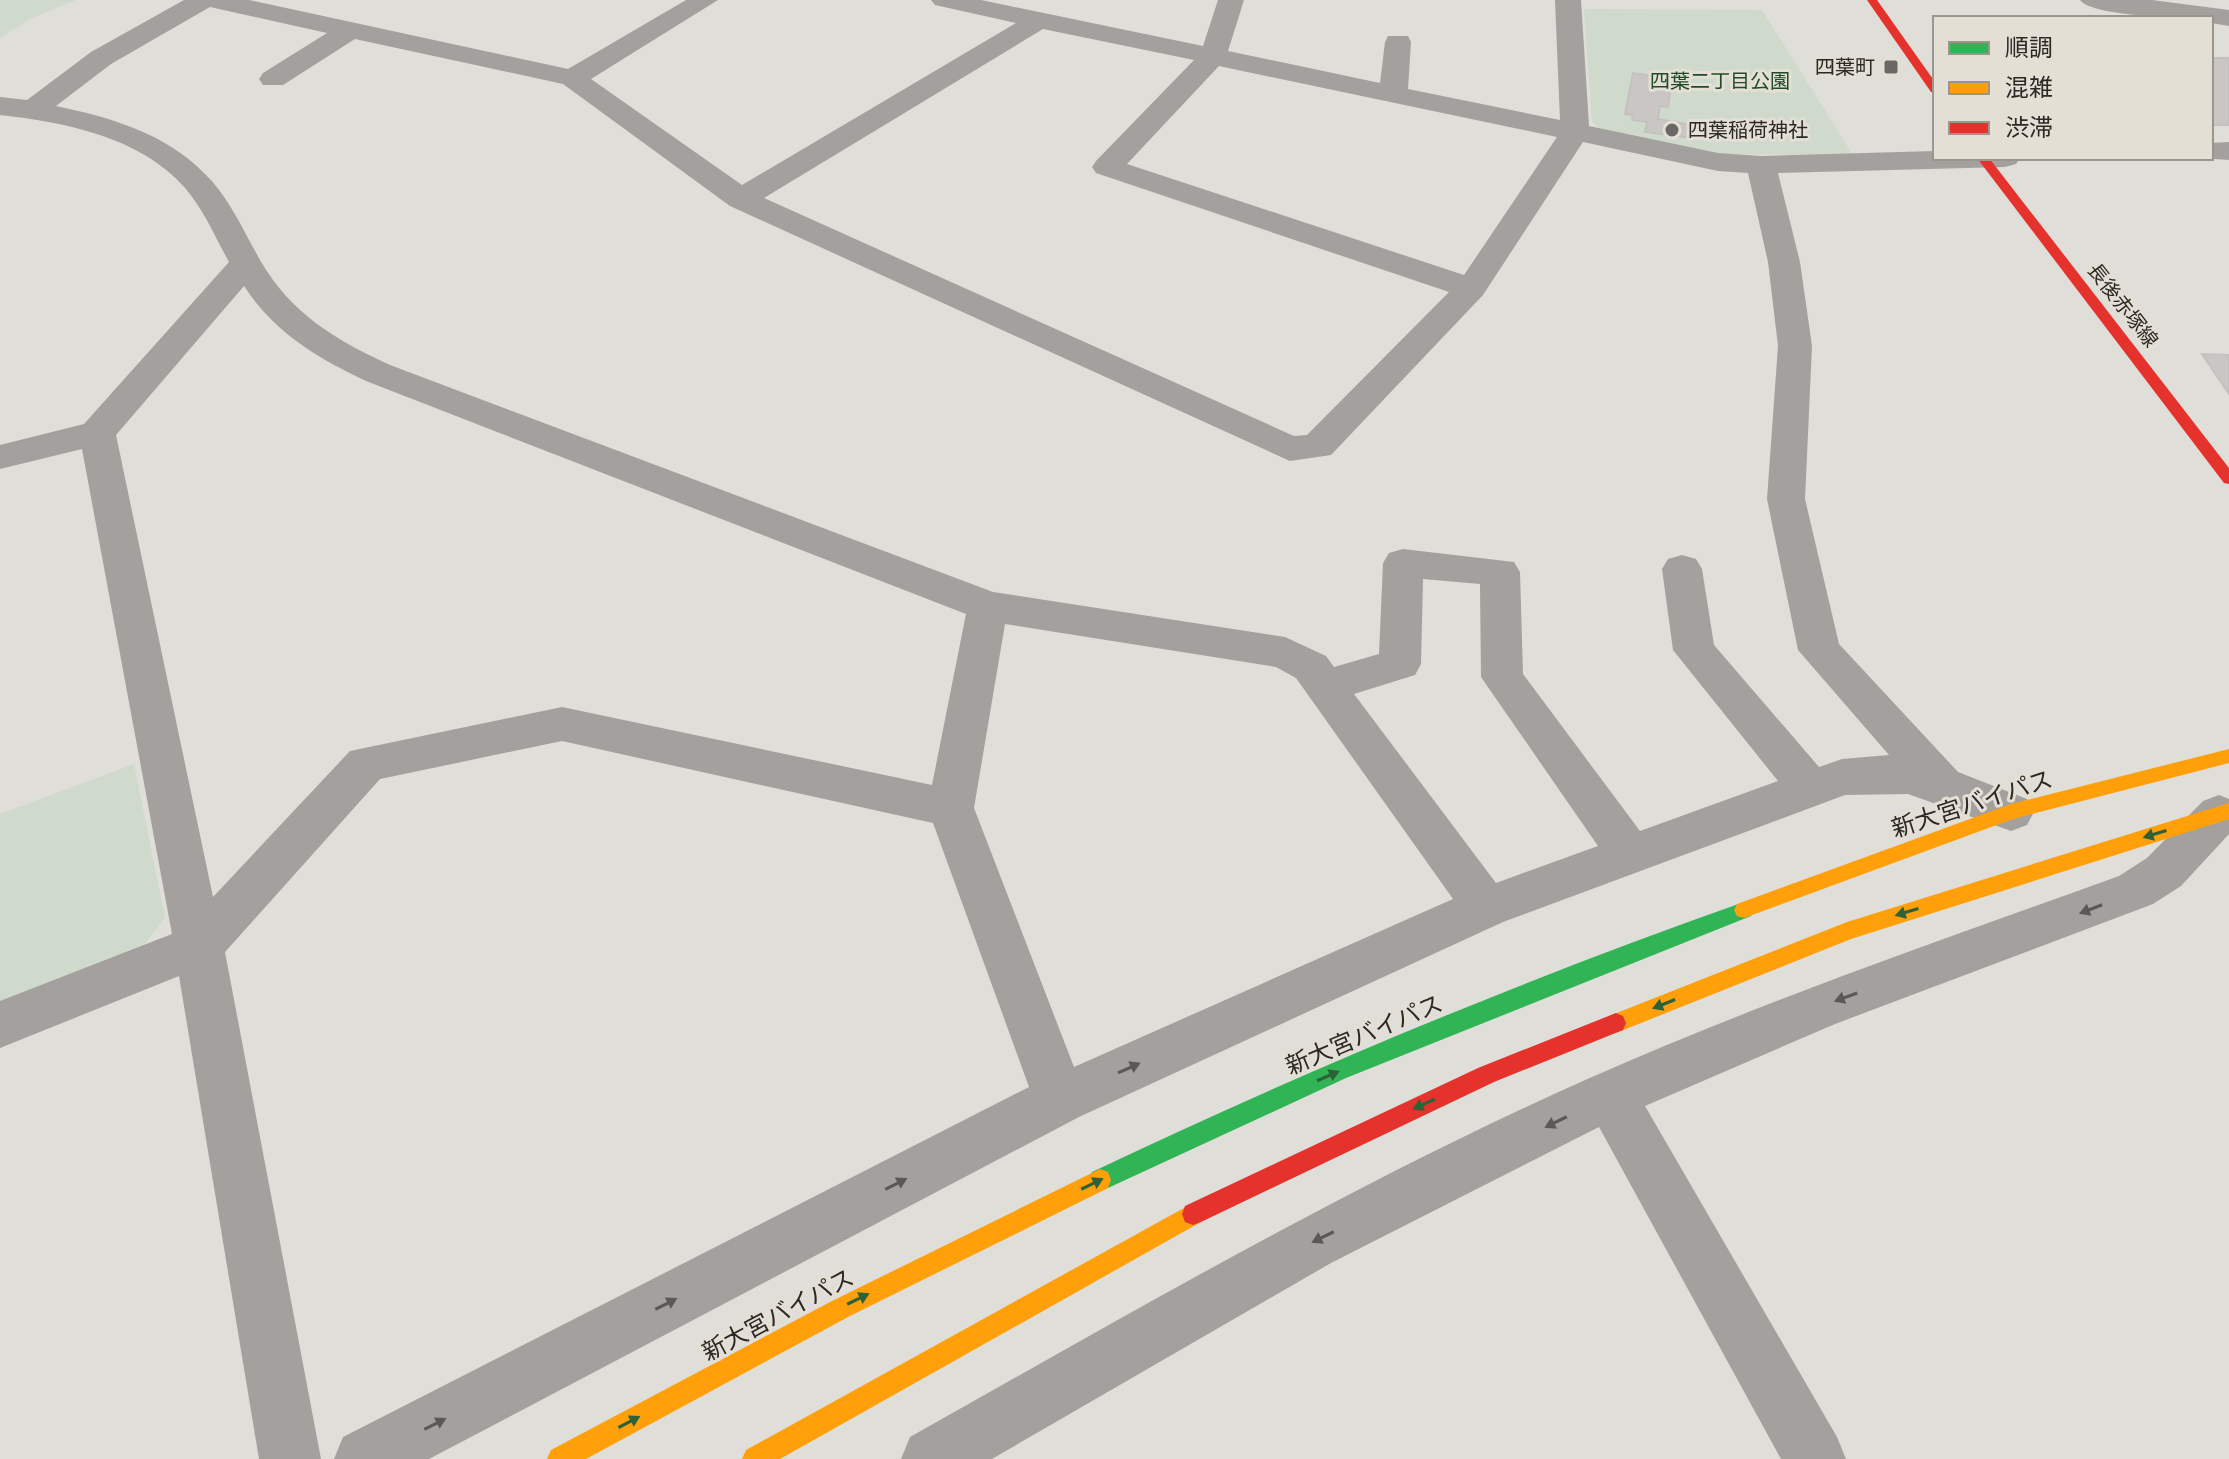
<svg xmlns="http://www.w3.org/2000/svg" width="2229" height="1459" font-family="'Alegreya Sans','Noto Sans JP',sans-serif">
  <rect width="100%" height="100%" fill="#e0ded8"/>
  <path fill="#cfd9cc" d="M0 0H76L32 18 0 38Z
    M1584 9 1762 10 1853 155 1721 154 1604 131 1592 122Z
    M134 764 165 918 141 949 0 1005V814Z"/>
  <path fill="#c9c6c4" stroke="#c4c2c0" stroke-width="2" d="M2211 58H2229V125H2211Z
    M1633 73 1666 78 1664 92 1670 93 1668 107 1660 106 1658 119 1692 125 1690 138 1645 132 1647 122 1632 120 1633 115 1625 114Z
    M2202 354 2229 355V394Z"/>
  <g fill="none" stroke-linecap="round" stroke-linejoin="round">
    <path fill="#a4a09e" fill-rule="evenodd" d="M184 0H249L568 69 686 0H718L591 79 742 185 1016 23 935 5 931 0H981L1203 46 1218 0H1244L1228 51 1380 83 1385 42 1388 36H1408L1411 42 1408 89 1560 120 1555 0H1581L1589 126 1718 153 1761 156 1935 151V158H2020L2016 164 2005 167 1778 173 1800 262 1812 346 1805 499 1839 644 1958 772 2027 799 2034 812 2027 825 2011 831 1908 794 1845 795 1503 922 1079 1117 429 1459H334L343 1437 1029 1087 933 823 562 741 380 779 225 952 321 1459H259L179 976 0 1048V1001L172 934 82 449 0 469V445L84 424 229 262C215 237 204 210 185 188 141 137 64 122 0 115V97L27 100 91 52ZM210 7 327 33 263 73 259 79 263 85H283L355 39 563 84 730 206 1290 461 1331 455 1483 295 1583 142 1718 171 1748 173 1768 262 1778 346 1767 499 1798 650 1889 755 1842 759 1819 767 1714 645 1702 569 1696 559 1682 555 1668 559 1662 569 1673 650 1778 781 1640 831 1523 674 1520 572 1514 562 1403 549 1389 553 1383 563 1379 654 1334 667 1326 656 1285 637 993 592 390 365C336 340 291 314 260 260 243 230 229 197 204 173 165 133 109 117 56 106L111 64ZM1043 29 1194 60 1096 161 1092 167 1096 173 1449 292 1307 435 1294 436 764 198ZM1219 66 1557 137 1464 275 1127 164ZM244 286C275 333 316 357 366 381L966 614 932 785 562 707 350 751 213 897 116 435ZM1423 579 1480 584 1481 677 1598 846 1496 883 1354 694 1415 675 1421 664ZM1005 624 1276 667 1296 678 1453 899 1074 1067 974 808Z
      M2080 0H2152L2229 10V26L2211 23V18C2188 18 2092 17 2080 0Z
      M2229 142V160L2200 158H2211V143Z
      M2219 795 2229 799V834L2181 886 2153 904 1835 1024 1645 1106 1837 1437 1846 1459H1781L1599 1127 1331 1263 992 1459H901L910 1437C1134 1311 1357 1181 1592 1077 1764 1001 1942 940 2119 876L2147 858 2203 801Z"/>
    <path fill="#30b455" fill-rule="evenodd" d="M1744 902 1751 904 1754 910 1751 916 1346 1078 1108 1188 1100 1191 1092 1188 1089 1180 1092 1172C1304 1071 1523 980 1744 902Z"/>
    <path fill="#ff9f0a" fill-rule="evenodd" d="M2229 749V763L2013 819 1744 918 1737 916 1734 910 1737 904 2011 804Z
      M2229 803V819L1851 939 1616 1033 1609 1030 1606 1023 1609 1016 1847 922Z
      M1100 1169 1108 1172 1111 1180 1108 1188 848 1317 586 1459H547L551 1450 832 1301Z
      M1193 1203 1201 1206 1204 1214 1201 1222 780 1459H742L746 1450Z"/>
    <path fill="#e5322d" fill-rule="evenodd" d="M1867 0H1877L1935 82V93L1931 92Z
      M1977 158H1989L2229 468V484L2224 483Z
      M1616 1013 1623 1016 1626 1023 1623 1030 1494 1082 1201 1222 1193 1225 1185 1222 1182 1214 1185 1206 1478 1068Z"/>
  </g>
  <defs><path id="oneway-solid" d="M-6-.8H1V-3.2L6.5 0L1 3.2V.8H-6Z" transform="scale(2)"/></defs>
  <g fill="#2d6138">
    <use href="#oneway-solid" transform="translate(2155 834) rotate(163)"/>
    <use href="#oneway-solid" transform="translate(1907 912) rotate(163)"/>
    <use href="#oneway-solid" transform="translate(1664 1004) rotate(158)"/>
    <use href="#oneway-solid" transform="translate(1328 1076) rotate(-23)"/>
    <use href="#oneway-solid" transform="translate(1424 1104) rotate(155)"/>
    <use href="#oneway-solid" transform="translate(1092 1184) rotate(-26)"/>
    <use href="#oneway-solid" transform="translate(858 1299) rotate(-26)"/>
    <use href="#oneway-solid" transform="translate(629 1422) rotate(-28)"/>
  </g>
  <g fill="#5b5955">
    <use href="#oneway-solid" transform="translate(2091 909) rotate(159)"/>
    <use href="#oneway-solid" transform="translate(1846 997) rotate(160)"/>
    <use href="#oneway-solid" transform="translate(1129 1068) rotate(-24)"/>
    <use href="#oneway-solid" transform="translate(1556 1122) rotate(154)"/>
    <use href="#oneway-solid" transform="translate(896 1184) rotate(-27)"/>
    <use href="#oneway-solid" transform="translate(1323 1237) rotate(154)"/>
    <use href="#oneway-solid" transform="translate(666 1304) rotate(-27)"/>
    <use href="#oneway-solid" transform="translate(435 1424) rotate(-27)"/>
  </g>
  <g fill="#6a6864" stroke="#e4dfd5" stroke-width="3">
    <rect x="1883" y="59" width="16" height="16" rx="4"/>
    <circle cx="1672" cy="130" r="8"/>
  </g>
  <g text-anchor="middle" stroke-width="6" stroke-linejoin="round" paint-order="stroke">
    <g font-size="20" fill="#2b2925" stroke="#e4dfd5" text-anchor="end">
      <text x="1875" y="74">四葉町</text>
      <text x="1688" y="137" text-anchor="start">四葉稲荷神社</text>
    </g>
    <g font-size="20" fill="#1f4c27" stroke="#e4dfd5">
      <text x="1720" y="88">四葉二丁目公園</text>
    </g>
    <g font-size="20" fill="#2b2925" stroke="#e4dfd5">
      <text transform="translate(2123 305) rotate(52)" y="7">長後赤塚線</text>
    </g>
    <g font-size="24" fill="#2b2925" stroke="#e4dfd5">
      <text transform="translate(1972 804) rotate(-18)" y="8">新大宮バイパス</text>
      <text transform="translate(1364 1035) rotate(-23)" y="8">新大宮バイパス</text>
      <text transform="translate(778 1315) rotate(-28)" y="8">新大宮バイパス</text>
    </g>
  </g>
  <rect x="1933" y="16" width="280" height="144" fill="#e4dfd5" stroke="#9a968f" stroke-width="2"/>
  <rect x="1949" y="42" width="40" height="12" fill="#30b455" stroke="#9a968f" stroke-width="2"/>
  <text x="2005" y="56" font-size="24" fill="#2b2925">順調</text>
  <rect x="1949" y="82" width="40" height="12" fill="#ff9f0a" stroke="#9a968f" stroke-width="2"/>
  <text x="2005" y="96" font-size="24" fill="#2b2925">混雑</text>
  <rect x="1949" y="122" width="40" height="12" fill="#e5322d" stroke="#9a968f" stroke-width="2"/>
  <text x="2005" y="136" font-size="24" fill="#2b2925">渋滞</text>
</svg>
